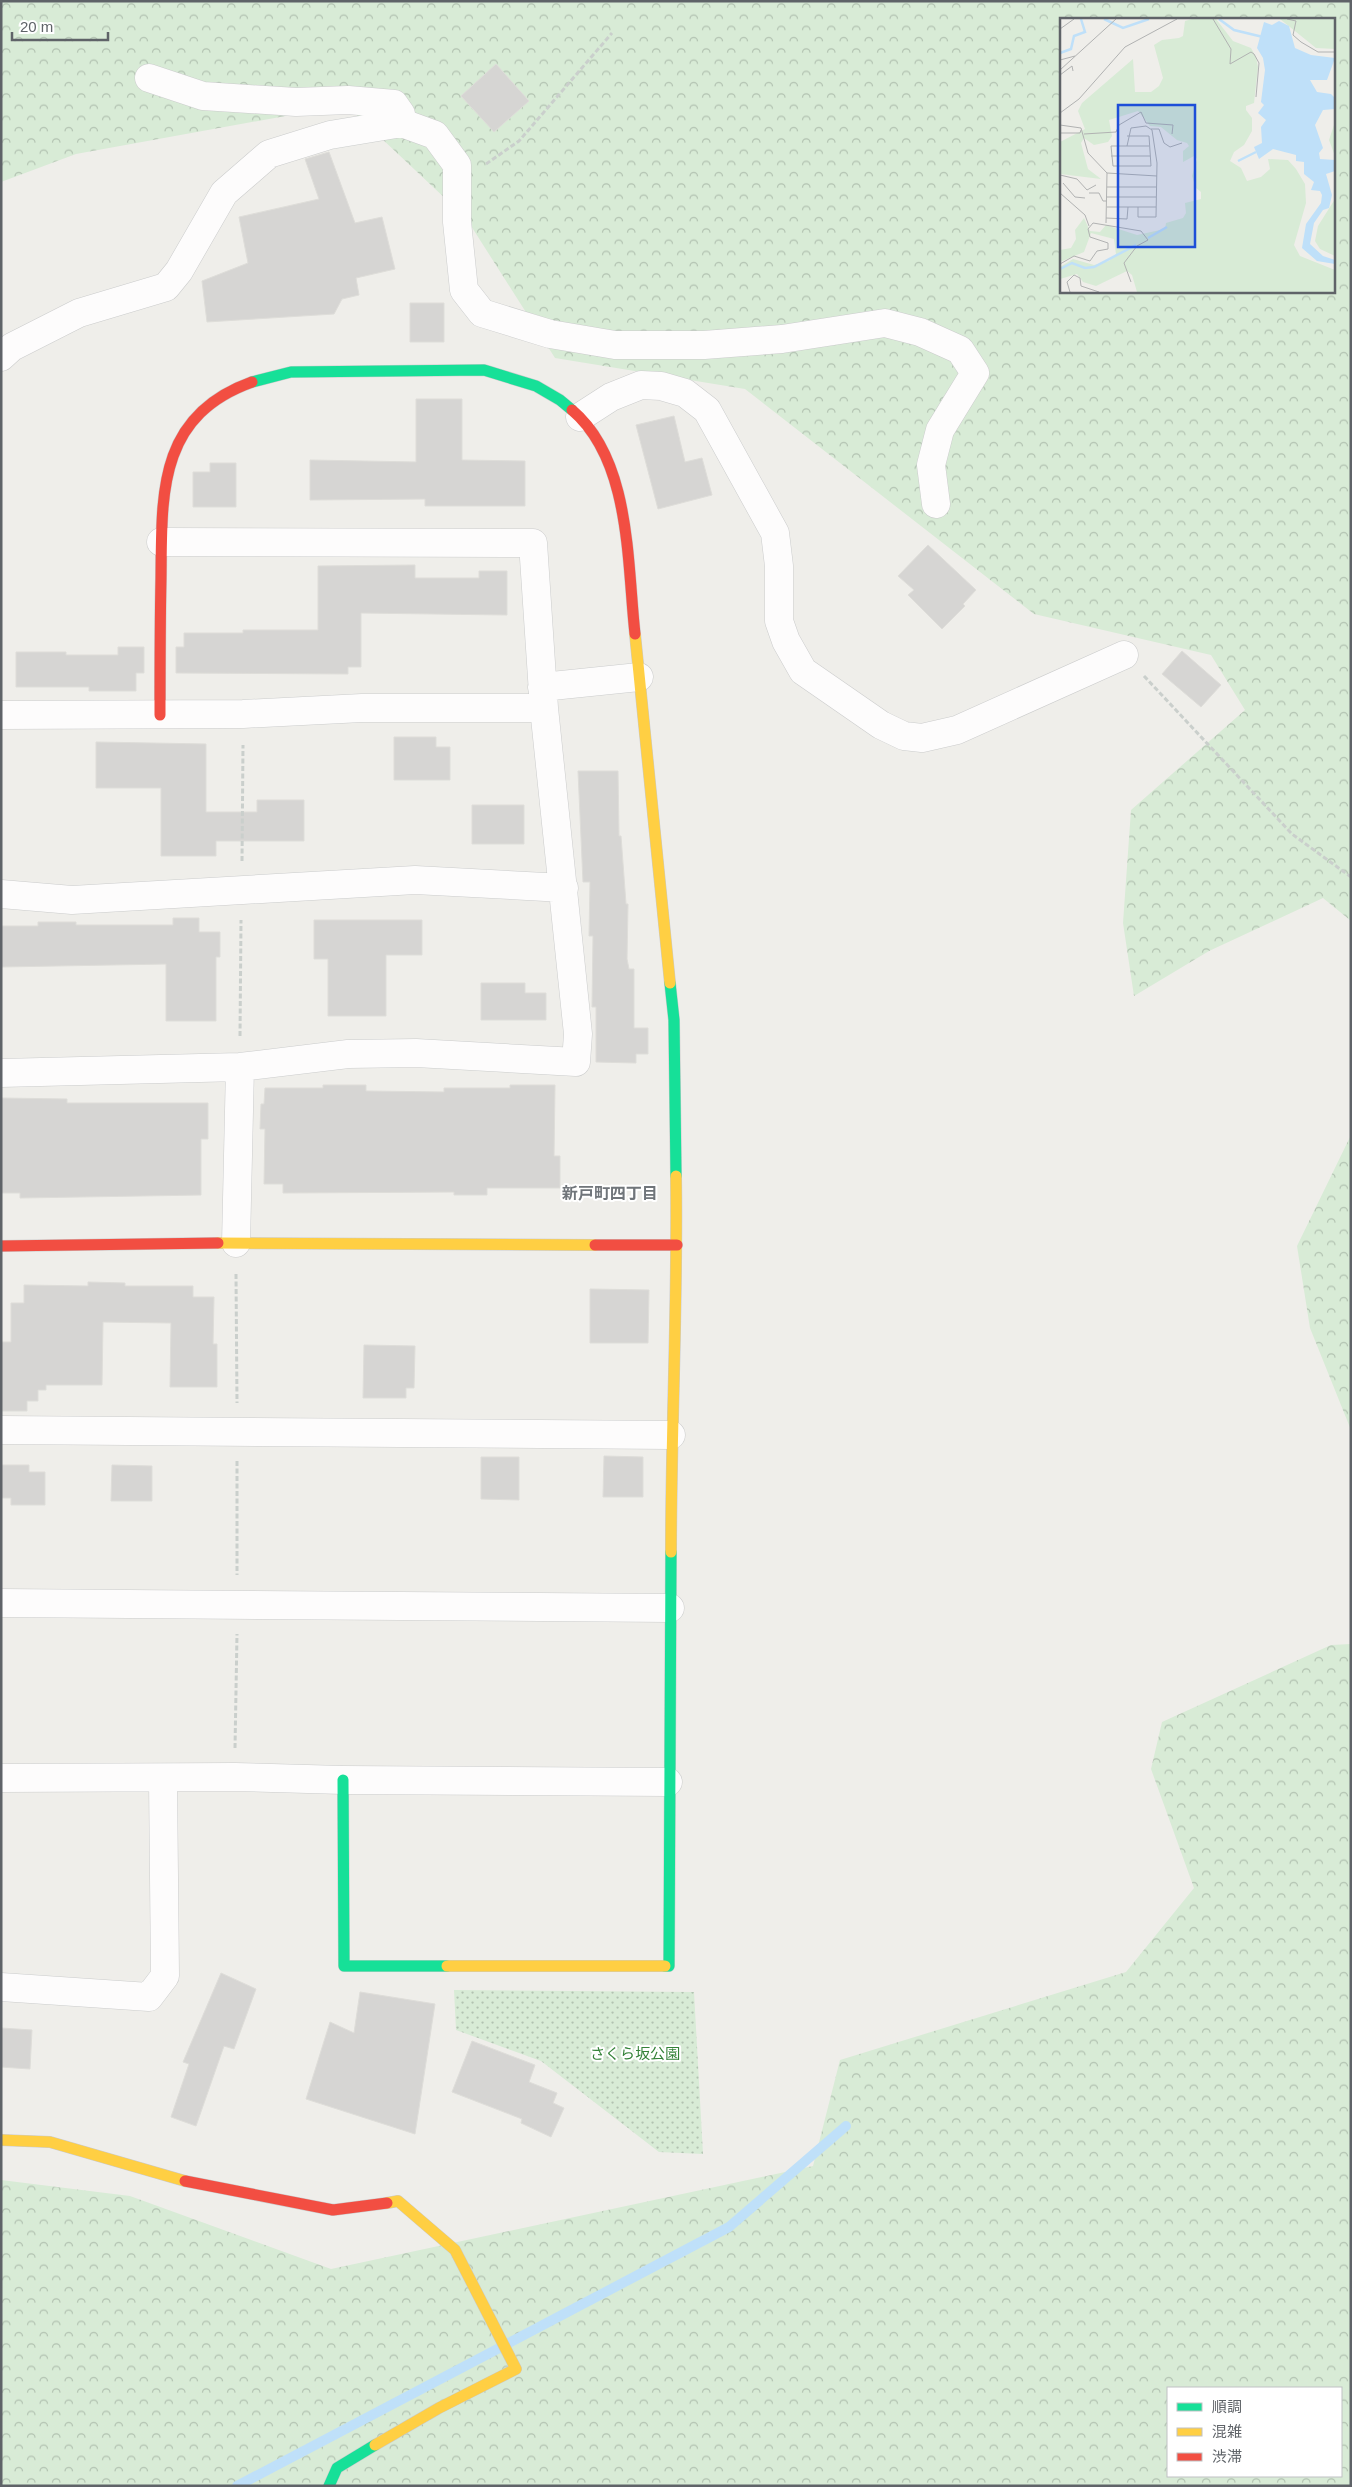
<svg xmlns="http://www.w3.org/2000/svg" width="1352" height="2487" font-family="Helvetica,'Noto Sans JP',sans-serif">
  <defs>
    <pattern id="forest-crowns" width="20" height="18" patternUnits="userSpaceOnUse" patternTransform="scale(1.25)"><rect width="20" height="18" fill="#d8ebd6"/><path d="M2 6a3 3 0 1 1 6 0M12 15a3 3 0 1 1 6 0" fill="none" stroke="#b2c2b1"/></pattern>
    <pattern id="park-dots" width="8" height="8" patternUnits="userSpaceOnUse" patternTransform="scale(1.25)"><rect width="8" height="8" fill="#d8ebd6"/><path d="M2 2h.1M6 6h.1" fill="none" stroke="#b2c2b1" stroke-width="1.8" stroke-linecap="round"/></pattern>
  </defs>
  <rect width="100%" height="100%" fill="#efeeea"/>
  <path fill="url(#forest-crowns)" fill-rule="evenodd" d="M1 1H1351V921L1323 898 1209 951 1134 996 1123 923 1131 810 1245 710 1211 655 1034 614 745 389 555 358 466 218 346 105 76 154 1 182ZM1061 19H1333V291H1061Z
    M1351 1135V1430L1310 1328 1297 1246Z
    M1351 1644V2486H1V2180L130 2196 331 2269 813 2166 840 2060 1126 1972 1194 1888 1151 1769 1162 1722 1331 1645ZM1168 2388H1341V2476H1168Z"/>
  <path fill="url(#park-dots)" d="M454 1990 694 1992 703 2154 659 2152 541 2061 456 2030Z"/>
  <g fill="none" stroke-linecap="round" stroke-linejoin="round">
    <path stroke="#bfe0f9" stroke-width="10" d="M237 2486 729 2227 846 2126"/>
  </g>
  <path fill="#d6d5d3" stroke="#deddd9" d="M496 64 529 101 494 132 461 96Z
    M329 152 355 223 382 217 395 269 356 278 359 295 342 299 334 314 207 322 202 281 248 263 239 217 319 199 305 159Z
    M410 303H444V342H410Z
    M416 399H462V460L525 461V506H425V499L310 500V460L416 462Z
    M674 416 685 462 702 458 712 495 658 509 636 425Z
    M210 463H236V507H193V472H210Z
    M928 545 976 590 963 604 965 606 942 629 908 595 914 590 898 576Z
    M415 565V578H479V571H507V615L361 613V667H348V674L176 673V647H184V633H243V630H318V566Z
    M118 647H144V673H136V691H89V687H16V652H66V655H118Z
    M1182 651 1221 685 1201 707 1162 674Z
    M394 737H436V747H450V780H394Z
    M96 742 206 744V812H257V800H304V841H216V856H161V788H96Z
    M578 771H618L619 836H621L626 904H628L627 959 629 969H634V1028H648V1054H636V1063L596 1062V1007H592L593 936H589L590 882H583Z
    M472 805H524V844H472Z
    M173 918H199V932H220V957H216V1021H166V964L1 967V926H38V922H76V925H173Z
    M314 920H422V955H386V1016H328V959H314Z
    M481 983H525V993H546V1020H481Z
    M323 1085H366V1091L444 1092V1088H510V1085H555L554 1156H560V1188H487V1195H454V1192L283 1193V1184H264L265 1129H260L261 1104H264L265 1088H323Z
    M1 1098 67 1099V1103H208V1139H201V1195L20 1198V1193H1Z
    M88 1282 125 1283V1286H193V1297H214L213 1344H217V1387H170L171 1323 103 1322 102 1385H46V1390H38V1401H27V1411H2L1 1342H11V1303H24V1285L88 1286Z
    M590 1289 649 1290 648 1343H590Z
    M364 1345 415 1346 414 1388H406V1398H363Z
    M604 1456 643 1457V1497H603Z
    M481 1457H519V1500L481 1499Z
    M1 1465H29V1472H45V1505H11V1498H1Z
    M112 1465 152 1466V1501H111Z
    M221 1973 256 1989 234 2049 224 2046 196 2126 171 2117 189 2064 183 2062Z
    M360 1992 435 2004 415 2134 306 2099 330 2022 354 2033Z
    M1 2028 32 2030 30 2069 1 2067Z
    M472 2041 535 2065 529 2082 557 2093 553 2103 564 2108 551 2137 521 2123 522 2119 452 2092Z"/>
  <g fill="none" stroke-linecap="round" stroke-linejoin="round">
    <g stroke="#cbcccc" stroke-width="29">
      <path id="street" d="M149 78 203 96 296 102 348 100 394 104 401 114 402 123
        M1 357 12 347 79 313 166 287 179 271 224 193 269 154 330 135 402 123 435 135 457 165V222L464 290 482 313 550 334 615 345H704L782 339 885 323 920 332 960 350 975 373 940 430 931 465 936 504
        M580 417 611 397 641 385 661 386 685 393 707 410 775 533 779 566V621L786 641 803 671 881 725 904 736 922 738 957 730 1124 655
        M542 687 639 677
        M1 715 243 714 362 708H544
        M1 894 72 900 415 880 564 888
        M1 1073 240 1067 348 1054 416 1053 576 1062 578 1034 544 708 533 543 161 542
        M236 1243 240 1067
        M1 1430 671 1435
        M1 1603 670 1608
        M1 1778 235 1777 343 1780 668 1782
        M1 1987 149 1997 165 1976 163 1779"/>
    </g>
    <g stroke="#cacacb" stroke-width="12">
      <path id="fast" d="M252 382 291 372 484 370 536 386 560 400 572 410
        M670 983 674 1020 676 1176
        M343 1780 344 1966H447
        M665 1966H669L671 1552
        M329 2486 337 2468 375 2445"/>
    </g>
    <g stroke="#cacacb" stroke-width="12">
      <path id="slow" d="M635 634 670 983
        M218 1243 595 1245
        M671 1552C671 1427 678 1302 676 1176
        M447 1966H665
        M1 2140 50 2142 185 2181
        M375 2445 439 2408 516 2369 455 2250 398 2201 387 2203"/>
    </g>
    <g stroke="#cacacb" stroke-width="12">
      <path id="jam" d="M572 410C631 460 627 562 635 634
        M160 715C160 669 160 624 161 578 162 495 157 416 252 382
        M595 1245H677
        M1 1246 218 1243
        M185 2181 333 2210 387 2203"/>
    </g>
    <path stroke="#cacfcc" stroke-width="3" stroke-dasharray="5 2.5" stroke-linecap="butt" d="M486 164 519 141 612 33
      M1144 676 1292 834 1351 877
      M242 861 243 745
      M240 1036 241 920
      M236 1274 237 1403
      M237 1461V1575
      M235 1748 237 1634"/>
    <use href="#street" stroke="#fdfcfc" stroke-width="28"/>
    <use href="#fast" stroke="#16e098" stroke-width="11"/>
    <use href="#slow" stroke="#ffcf43" stroke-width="11"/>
    <use href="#jam" stroke="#f24e42" stroke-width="11"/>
  </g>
  <g text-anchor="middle" stroke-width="4" stroke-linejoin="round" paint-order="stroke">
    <g font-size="15" fill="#348238" stroke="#fff">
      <text x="635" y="2059">さくら坂公園</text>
    </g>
    <g font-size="16" font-weight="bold" fill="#70757a" stroke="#fff">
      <text x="610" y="1199">新戸町四丁目</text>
    </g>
  </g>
  <g transform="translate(1060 18)">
    <rect width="275" height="275" fill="#efeeea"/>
    <path d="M132 1H156L173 23 191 30 196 39 198 49 194 85 186 88V92L192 100V113L184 127 174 134 170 143 181 150 187 163 201 159 210 151 208 141 228 142 236 151 245 166 246 185 234 227 240 238 275 252V274H77L72 257 67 253 36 268 23 264 17 256 0 261V249L13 241 34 247 49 243 56 236 54 221 31 215 24 234 0 244V232L11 230 16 221 15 212 24 200 30 213 40 214 46 207 77 217 105 211 106 205 123 200 126 195 125 185 141 181V174L136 170 132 158 137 141 134 138 123 144V133L129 128 127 125 117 122 101 109 90 108 78 93 49 102 52 118 48 124 34 127 24 120 21 125 28 151 41 161 0 156V124L25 111 18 93 22 85 73 41 75 74H91L99 68 103 60 94 27 102 22 119 20 123 18 125 3ZM220 1H275V31L256 30ZM275 104V138L269 122ZM275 181V238L260 231 255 223 258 208Z" fill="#d8ebd6"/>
    <path d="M219 3 229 8 235 30 251 37 275 40 267 62H250L257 74 271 76 275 80V91L263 92 255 107 263 130 259 135 260 141 275 142V153L266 156 272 177 269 190 263 192 254 205 250 226 263 238 275 242V246L257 243 242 230 246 206 261 185 262 177 260 173 251 172 254 164 244 156V144L236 143V137L213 131 199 141 194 129 202 125 201 109 206 102 198 95 204 87 201 84 205 52 203 40 197 30 204 4 212 7Z" fill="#bfe0f9"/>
    <path fill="none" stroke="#bfe0f9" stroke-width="2.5" d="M44 1 63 10 89 1M159 1 174 12 203 19M0 35 11 31 14 18 25 14 21 1M178 143 196 134M88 220 107 209M0 251 12 245 25 250 34 249 76 227"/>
    <path fill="none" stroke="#b1b2b2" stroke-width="1" d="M153 1 171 31 170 46 191 34 194 36 199 45 196 79M227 1 236 3 233 17 241 24 258 34H275M0 11 14 1M0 42 15 38M0 52 56 1M0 57 12 48 13 53M0 95 19 81 65 29 117 1M0 107 21 110 28 135 47 155 97 158M91 111H99L104 125 110 129 122 125M0 115H20L21 112M24 116 56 114 59 107 81 94 86 105 113 107 112 116M67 118H89L91 148H53L51 128H89M67 128 71 110 86 108 92 112 97 145 96 199H78V189M51 138H90M0 157 17 161 27 172 36 167M3 165 15 179 25 180M47 169H97M0 175 25 197 29 208M29 175H39L43 183H47M46 179H96M47 189H96M46 200 67 201 68 189M46 205 47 155M0 246 14 238 30 243 37 233 48 231V225L30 219 28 211 33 205 81 213 88 222 77 228 64 245 71 264M10 274 7 264 14 257 20 260 21 268 39 274"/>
    <path fill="#1d4ed8" fill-opacity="0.15" stroke="#1d4ed8" stroke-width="2.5" d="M58 87H135V229H58Z"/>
    <rect width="275" height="275" fill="none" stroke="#5f6368" stroke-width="2.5"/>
  </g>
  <rect width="1352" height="2487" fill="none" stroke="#5f6368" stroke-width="5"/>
  <rect x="1167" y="2387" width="175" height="90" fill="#ffffff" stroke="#bfc1c3"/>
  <rect x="1177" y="2403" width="25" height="8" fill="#16e098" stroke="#bfc1c3"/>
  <text x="1212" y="2412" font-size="15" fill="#5f6368">順調</text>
  <rect x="1177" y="2428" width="25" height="8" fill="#ffcf43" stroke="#bfc1c3"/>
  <text x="1212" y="2437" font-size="15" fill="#5f6368">混雑</text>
  <rect x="1177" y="2453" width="25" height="8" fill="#f24e42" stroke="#bfc1c3"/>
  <text x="1212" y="2462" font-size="15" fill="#5f6368">渋滞</text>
  <path d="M12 32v8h96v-8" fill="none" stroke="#5f6368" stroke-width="2.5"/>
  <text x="20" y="32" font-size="15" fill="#5f6368" stroke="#ffffff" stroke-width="4" paint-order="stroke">20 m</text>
</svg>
